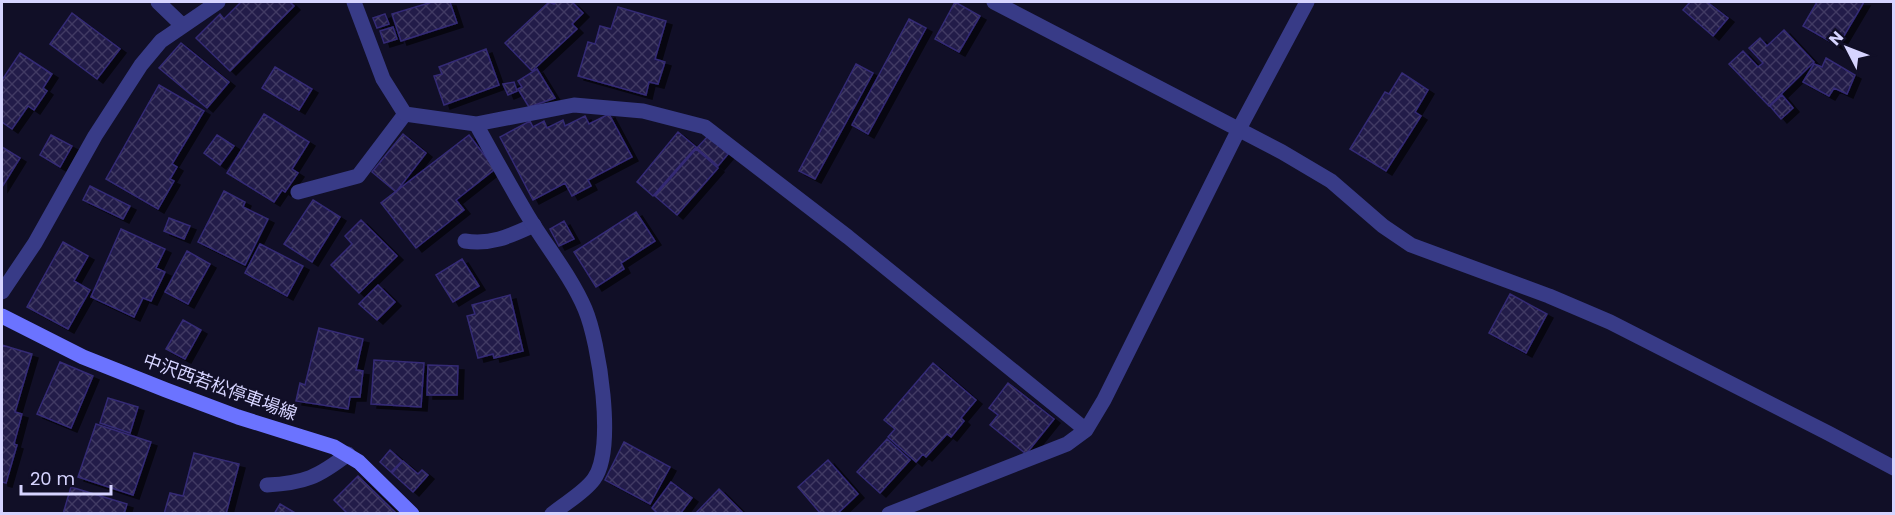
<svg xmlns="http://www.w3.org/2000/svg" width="1895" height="515" font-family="Poppins,'Noto Sans JP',sans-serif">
  <defs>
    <pattern id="building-cross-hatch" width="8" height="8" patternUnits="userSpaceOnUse" patternTransform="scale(1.5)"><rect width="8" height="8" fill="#201a48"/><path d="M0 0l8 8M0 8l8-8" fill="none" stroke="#403a63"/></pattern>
    <filter id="shadow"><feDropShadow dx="6" dy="4" stdDeviation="0" flood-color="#0009"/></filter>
  </defs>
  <rect width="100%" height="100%" fill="#110f27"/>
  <path fill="url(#building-cross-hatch)" stroke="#342b75" stroke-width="1.5" filter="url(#shadow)" d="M241 2H290L294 6 230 71 196 38 220 14 224 19Z
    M432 2H450L457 23 401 41 392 14Z
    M549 2 554 4 556 2H572L583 13 572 24 577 29 532 71 505 43Z
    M955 2 980 16 959 52 935 39Z
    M1690 2H1707L1728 18 1713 36 1683 10Z
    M1817 2H1864L1838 46 1803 26Z
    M618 7 666 21 655 59 665 62 658 84 649 82 646 95 578 76 588 42 595 44 600 26 611 29Z
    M72 13 120 49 97 79 50 44Z
    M385 14 389 24 377 28 373 18Z
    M909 19 926 28 868 134 852 125Z
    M393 27 397 39 384 43 380 31Z
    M1784 30 1814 62 1769 106 1729 64 1743 51 1758 67 1763 63 1749 48 1760 38 1767 46Z
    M181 43 229 82 207 108 159 68Z
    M486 49 499 85 444 105 434 76 442 74 439 67Z
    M20 53 52 74 43 88 47 91 34 110 28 106 12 129 2 122V80Z
    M1826 58 1855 75 1847 94 1834 88 1829 96 1803 82 1814 64 1822 67Z
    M856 64 873 73 815 179 799 171Z
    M275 67 312 89 299 110 262 88Z
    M537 69 555 98 529 107 518 89 522 87 518 81Z
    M1402 73 1428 90 1415 112 1421 116 1386 171 1350 149 1385 92 1389 94Z
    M514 82 517 91 508 95 503 84Z
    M159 85 204 111 172 164 177 167 170 179 174 181 158 209 106 179Z
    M1782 95 1793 108 1781 119 1770 106Z
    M264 114 309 142 292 169 298 173 285 192 282 190 274 202 227 173Z
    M609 114 632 157 588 180 591 186 572 196 565 183 533 200 500 137 530 121 533 127 544 121 547 128 563 120 565 126 585 116 589 124Z
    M678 132 696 147 653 196 637 182Z
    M403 134 426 153 396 192 372 172Z
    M51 135 72 146 60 167 40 155Z
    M217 135 234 146 220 165 204 153Z
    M469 135 495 169 456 200 464 210 416 248 381 203Z
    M708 136 728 154 718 166 697 148Z
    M2 147 20 158 2 187Z
    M696 149 718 168 677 215 655 196Z
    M90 186 130 206 123 219 83 200Z
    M224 191 245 202 243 207 268 219 245 265 198 242Z
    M313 200 340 217 312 262 284 244Z
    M636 212 655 241 621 263 624 269 596 287 574 252Z
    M169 218 190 226 184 239 164 231Z
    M361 220 397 256 359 293 331 265 352 244 345 236Z
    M564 221 574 239 559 246 550 229Z
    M121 229 165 249 156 268 165 272 151 301 143 298 134 317 91 297Z
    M63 242 88 256 74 281 90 290 68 329 27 307Z
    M260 244 303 266 287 296 245 273Z
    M187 251 210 264 188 304 165 292Z
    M462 259 479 286 453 302 436 275Z
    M378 285 395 302 377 320 359 304Z
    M1510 294 1547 314 1526 353 1489 333Z
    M510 295 523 351 494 358 493 354 478 358 467 316 475 314 472 305Z
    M183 320 201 330 185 359 166 349Z
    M319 328 363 339 356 370 363 371 360 397H350L348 409 296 401 300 383 305 385Z
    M2 345 32 354 15 412 22 414 14 444 17 445 6 483 2 482Z
    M374 360 424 363 421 407 371 404Z
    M60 362 93 376 71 428 37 414Z
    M933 363 976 400 961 418 964 421 951 437 947 434 926 457 923 454 916 462 888 437 895 429 884 420Z
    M428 365 458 366 457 395H427Z
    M1008 383 1054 419 1026 454 990 425 998 415 989 408Z
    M108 398 138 407 130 433 100 423Z
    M96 424 151 442 133 495 78 477Z
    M887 439 910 460 880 493 857 472Z
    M624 442 670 467 650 504 605 480Z
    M390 450 402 461 391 472 380 462Z
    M194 453 239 464 226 514H164L170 493 183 496Z
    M828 460 858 494 837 514H821L798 487Z
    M403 461 418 474 422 470 428 475 413 492 392 473Z
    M358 476 397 514H348L334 500Z
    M671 482 692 498 680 514H658L652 508Z
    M71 487 127 504 124 514H63Z
    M719 489 744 514H695Z
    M280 504 297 514H274Z"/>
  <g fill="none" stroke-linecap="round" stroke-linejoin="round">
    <path stroke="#383b87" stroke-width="15" d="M298 192 358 176 405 114
      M465 241C492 245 510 236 534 225
      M267 485C305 483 318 477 348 454"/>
    <path stroke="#383b87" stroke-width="15" d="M158 2 183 26
      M354 2 383 79 405 114 476 124 574 105 643 111 705 127 848 237 1086 430
      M994 2 1282 152 1331 181 1383 226 1411 245 1549 296 1610 322 1828 433 1894 468
      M476 124C493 155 510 186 528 216 546 246 571 276 585 309 599 342 616 449 594 479 584 493 565 503 552 514
      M2 292 35 243 95 136 141 65 161 41 218 2
      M889 514 1067 444 1086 430 1104 400 1239 129 1307 2"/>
    <path stroke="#6b73ff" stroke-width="15" d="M2 316 83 357 166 390 238 417 334 447 359 462 412 514"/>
  </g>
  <g text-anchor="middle" stroke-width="4.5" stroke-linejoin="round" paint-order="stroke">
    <g font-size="18" fill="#d6d4ff" stroke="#110f27">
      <text transform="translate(220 387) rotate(20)" y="6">中沢西若松停車場線</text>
    </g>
  </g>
  <rect width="1895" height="515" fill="none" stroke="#d6d4ff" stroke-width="6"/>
  <g transform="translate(1847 48) rotate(312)" stroke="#110f27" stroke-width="4.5" paint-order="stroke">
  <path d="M0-4.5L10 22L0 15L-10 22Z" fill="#d6d4ff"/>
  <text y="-9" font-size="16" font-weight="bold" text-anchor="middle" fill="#d6d4ff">N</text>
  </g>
  <path d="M21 485v9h90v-9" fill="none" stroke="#d6d4ff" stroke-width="3"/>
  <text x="30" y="485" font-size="18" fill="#d6d4ff" stroke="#110f27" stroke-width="4.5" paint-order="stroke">20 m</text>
</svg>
